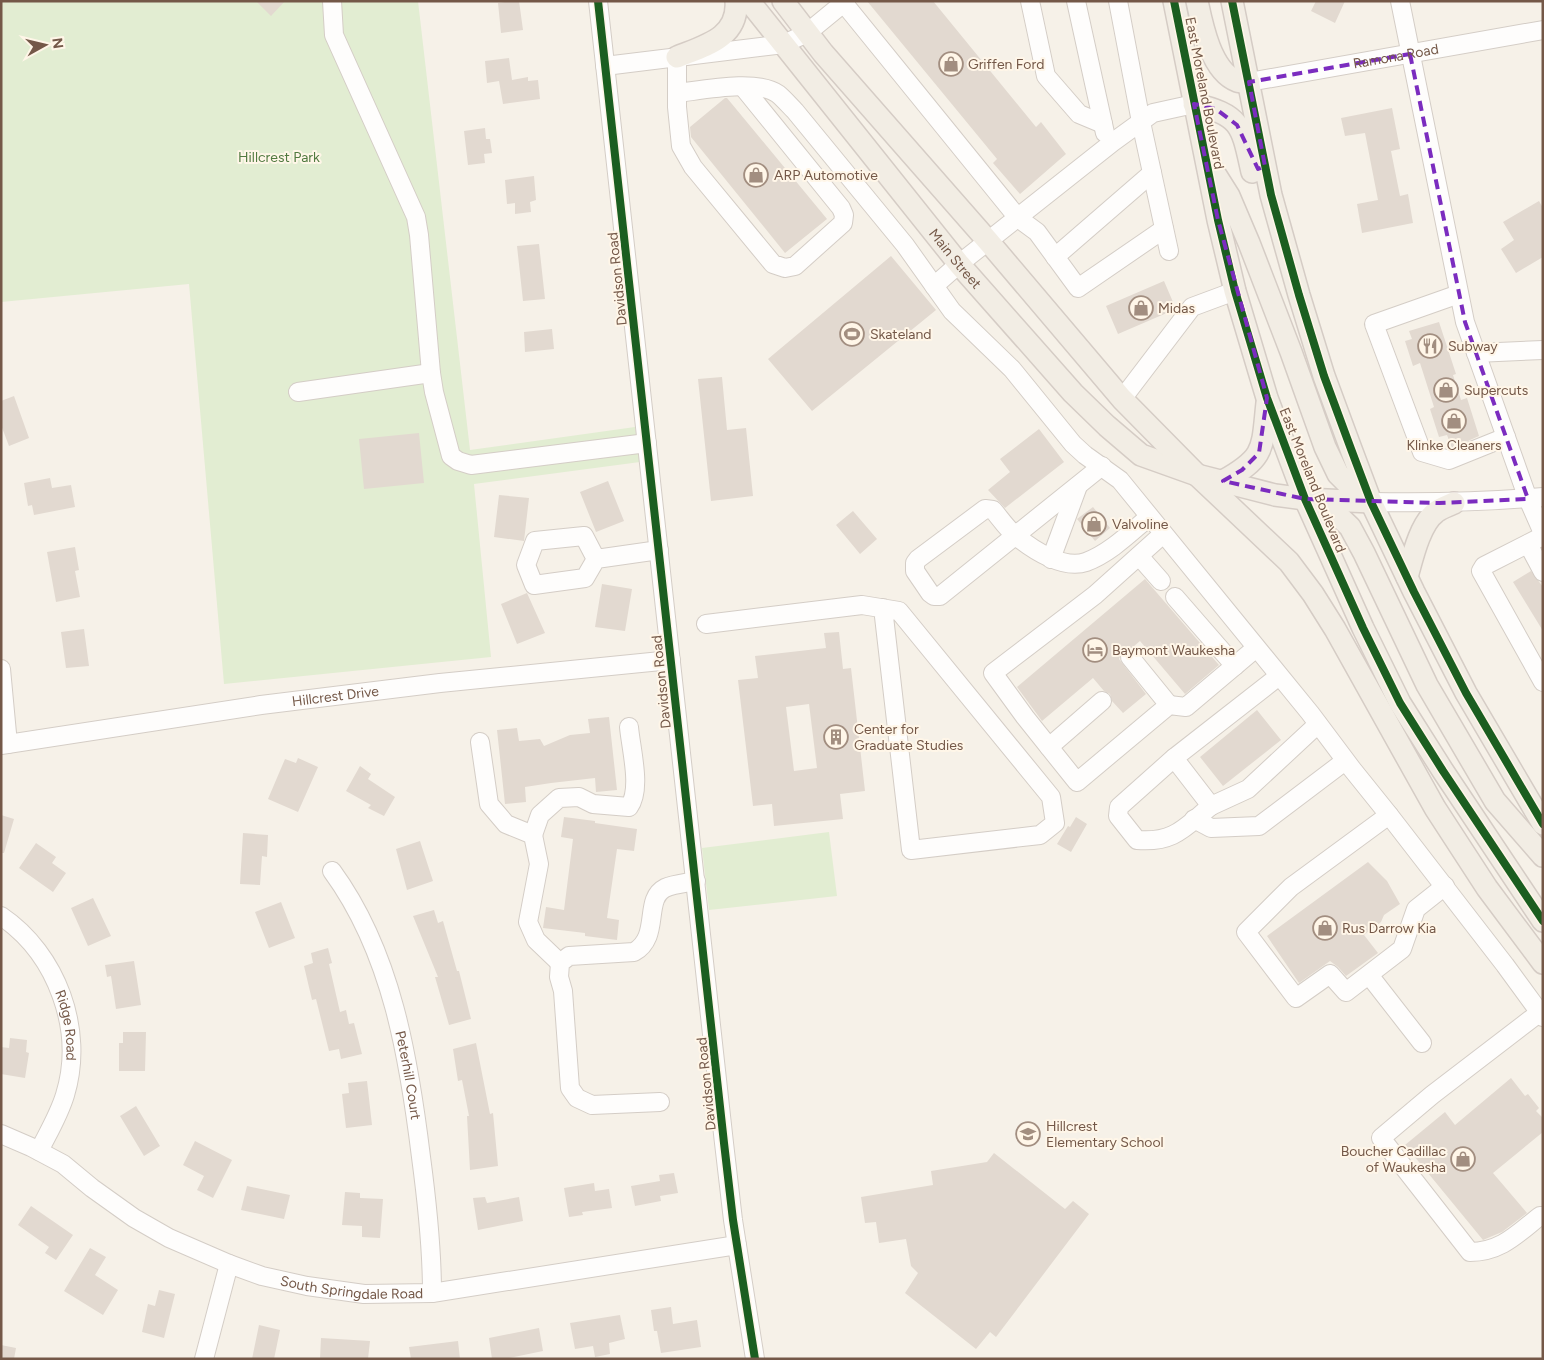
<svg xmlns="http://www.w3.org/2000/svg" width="1544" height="1360" font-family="Figtree,sans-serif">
  <rect width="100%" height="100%" fill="#f6f1e8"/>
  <path fill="#e2edd2" d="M1 1H418L470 450 635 427 640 462 474 484 491 657 224 684 189 284 1 302Z
    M829 832 837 896 709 910 702 848Z"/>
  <path fill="#e2d9d0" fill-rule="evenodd" d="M256 1H285L271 16Z
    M512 1H519L523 30 501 33 498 3Z
    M867 1H933L1036 127 1041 122 1066 154 1020 194 993 163 997 159Z
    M1316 1H1345L1335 23 1311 11Z
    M509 58 512 80 528 77V81L538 80 540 99 503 104 499 81 487 83 485 61Z
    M725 98H727L827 219 785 253 691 137 690 127Z
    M1392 108 1400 149 1391 151 1400 196 1408 194 1413 223 1362 233 1357 204 1378 200 1365 133 1345 136 1341 118Z
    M485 128 486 139H490L492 153 484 154 485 163 468 165 464 131Z
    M534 176 536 200 530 202 531 212 515 214V203L507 204 505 180Z
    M1539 201 1543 208V257L1516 273 1501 249 1514 240 1503 222Z
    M539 244 545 299 523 301 517 246Z
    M891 256 936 310 812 411 768 359Z
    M1164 281 1176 309 1118 334 1106 306Z
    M1439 322 1456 374 1453 375 1461 400 1467 398 1479 436 1452 448 1447 435 1439 437 1430 409 1434 407 1420 363 1413 366 1405 341 1412 339 1409 331Z
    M552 329 554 349 525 352 524 332Z
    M722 377 727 430 746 428 753 496 711 501 698 379Z
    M14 396 29 438 9 446 1 425V401Z
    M1039 429 1064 462 1005 508 988 490 1010 472 1000 459Z
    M419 433 424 483 364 489 359 439Z
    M50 478 52 488 71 485 75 507 34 515 32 505 28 506 24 483Z
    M608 481 624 521 596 532 580 492Z
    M499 495 529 498 524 541 494 537Z
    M1093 507 1110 528 1095 541 1077 519Z
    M853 511 877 539 860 554 836 525Z
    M75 547 79 570 75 571 80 597 56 602 47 552Z
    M1531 571 1543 587V631L1513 582Z
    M1145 579 1219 665 1185 694 1140 641 1133 647H1128L1123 649 1119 659 1146 694 1123 713 1112 701 1110 694 1104 691 1093 678 1042 721 1017 687Z
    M602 584 632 589 625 631 595 627Z
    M527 593 545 633 517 644 501 604Z
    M84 629 89 666 66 668 61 632Z
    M839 632 843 669 851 668 865 791 840 794 843 819 774 826 772 804 753 806 738 680 758 678 755 656 826 648 824 633ZM809 704 817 768 794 771 786 707Z
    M1257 710 1281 740 1223 786 1200 757Z
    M609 717 617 790 596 792 595 778 551 783 525 787 526 802 505 804 497 730 517 728 519 741 540 739 544 746 570 735 590 733 588 719Z
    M298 758 318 767 298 812 268 799 285 759 296 763Z
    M360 766 371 774 368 779 395 797 384 816 368 808 371 805 346 791Z
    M1 815 14 819 4 853H1Z
    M564 817 595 821V823L637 829 634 851 617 849 607 918 619 920 617 940 585 936V933L543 928 546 907 564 910 573 839 561 837Z
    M1076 817 1087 824 1071 852 1057 844 1068 826 1070 827Z
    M243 833 268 835 267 857 262 856 260 885 240 884Z
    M420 841 433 881 407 890 396 849Z
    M36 843 56 857 52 863 66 873 53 892 19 868Z
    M1368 862 1387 881 1400 904 1384 915 1381 922 1364 935 1378 953 1346 976 1338 967 1330 961 1299 983 1267 936Z
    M93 898 111 936 88 946 71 908Z
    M281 902 295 938 269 948 255 912Z
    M434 910 438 923 443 921 457 971H459L471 1019 449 1025 435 977H438L413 916Z
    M328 948 332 963 329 964 340 1012 346 1010 349 1024 354 1023 362 1054 341 1059 339 1049 329 1051 316 999 312 1000 304 966 313 963 311 953Z
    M134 961 141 1005 116 1009 111 976 107 977 105 965Z
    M123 1032H146L145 1071H119V1043H123Z
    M10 1038 27 1040 26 1052 29 1053 25 1078 1 1074V1047L9 1048Z
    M476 1043 490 1114 493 1113 498 1166 470 1170 467 1116H469L462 1080 458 1081 453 1049Z
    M1511 1078 1525 1096 1528 1094 1539 1108 1536 1111 1543 1118V1132L1493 1173 1527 1213 1502 1232 1483 1240 1405 1145 1445 1112 1455 1125Z
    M367 1081 372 1125 346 1128 342 1094 349 1093 348 1083Z
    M136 1106 160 1146 144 1156 120 1116Z
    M195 1141 232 1160 213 1198 197 1190 204 1176 183 1165Z
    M994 1153 1065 1209 1073 1201 1089 1214 996 1337 990 1332 976 1349 905 1293 918 1273 911 1266 906 1239 879 1243 876 1222 865 1223 861 1197 933 1185 931 1171 987 1162Z
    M674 1173 678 1193 660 1196 661 1201 635 1206 631 1186 660 1181 659 1175Z
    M594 1183 595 1191 609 1189 612 1208 582 1212 583 1215 569 1217 564 1188Z
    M247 1186 290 1195 284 1219 241 1210Z
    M345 1192 360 1193V1198L383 1199 380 1238 362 1237V1226L342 1225Z
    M485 1197 487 1203 519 1197 523 1221 478 1230 473 1198Z
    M31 1206 73 1235 56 1260 45 1253 49 1247 18 1225Z
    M90 1248 106 1257 95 1275 118 1290 103 1315 64 1291Z
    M159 1290 175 1294 164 1338 142 1332 148 1304 155 1306Z
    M671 1307 673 1324 697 1320 701 1347 661 1353 657 1331H654L651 1310Z
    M620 1315 625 1339 609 1343 610 1354 595 1357 593 1346 575 1349 570 1323Z
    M259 1325 280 1330 274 1359H252Z
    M539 1328 543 1351 505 1359H492L489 1338Z
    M321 1338 370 1341 368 1359H320Z
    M458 1341 460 1359H411L409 1347Z
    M1 1345 16 1348 14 1359H1Z"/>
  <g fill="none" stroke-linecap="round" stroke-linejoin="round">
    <g stroke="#d4cdc6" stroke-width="20">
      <g id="minor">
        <path d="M332 1 334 35 416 217 419 235 431 373 434 392 451 456 458 461 471 465 647 443"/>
        <path d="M598 1 724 1143 733 1220 755 1359"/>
        <path d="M842 1 1018 218 1037 232 1078 288 1164 229"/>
        <path d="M1030 1 1046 76 1079 114 1103 124"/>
        <path d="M1076 1 1105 133"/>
        <path d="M1118 1 1141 122 1169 251"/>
        <path d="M1400 1 1465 322 1528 499 1543 533"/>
        <path d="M677 57V107L681 146 693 167 773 264 785 268 795 266 843 223 844 215 841 208 743 87"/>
        <path d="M605 66 784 44 807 33 846 1"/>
        <path id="s1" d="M1249 82 1543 30"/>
        <path d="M678 93C703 90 758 79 778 94 784 99 790 106 795 111L905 245 952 311 1012 369 1073 444 1085 455 1120 480 1310 713 1352 769 1389 815 1505 965 1543 1017"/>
        <path d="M1055 257 1152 173"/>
        <path d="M934 286 959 264 1113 142 1153 113 1194 104"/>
        <path d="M1459 294 1374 324 1422 452 1449 460 1506 437"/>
        <path d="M1476 353 1543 350"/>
        <path d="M298 392 431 373"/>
        <path d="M1122 399 1192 307 1235 291"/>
        <path d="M1102 466 940 596H934L930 593 915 571V563L918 559 985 509 993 510C1000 518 1007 529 1016 536 1033 550 1064 570 1086 562 1110 553 1130 533 1149 517"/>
        <path d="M1371 502C1429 503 1485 502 1543 497"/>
        <path d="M1163 534 1095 595 993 673 1025 717 1077 782 1169 705 1186 707 1256 648"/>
        <path d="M1543 536 1484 566 1481 571 1543 682"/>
        <path d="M1528 544 1543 572"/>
        <path d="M1139 556 1161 581"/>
        <path d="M596 559 584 536 535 541 526 565 534 585 585 578 596 559 659 550"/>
        <path d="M1051 559 1078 486"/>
        <path d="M1175 597 1235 666"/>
        <path d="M706 624 862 605 899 611 1051 797 1055 823 1040 835 911 850 883 608"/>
        <path d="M1130 657 1169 705"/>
        <path d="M1 669 8 744"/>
        <path d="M1279 676 1174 758 1211 806 1248 789 1318 724"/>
        <path d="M480 742 489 804 506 824 533 835 539 864 528 922 536 940 560 963"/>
        <path id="s2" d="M1 745 261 705 440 683 671 660"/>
        <path d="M1049 747 1102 701"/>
        <path d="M1174 758 1119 807 1118 816 1137 840C1174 843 1184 828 1211 806"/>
        <path d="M1389 815 1291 887 1246 932 1296 998 1330 974 1346 992 1402 949 1416 909 1445 886"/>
        <path d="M1194 819 1211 828 1259 826 1345 761"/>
        <path d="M533 835 540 815 559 798 579 797 593 804 629 807C642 789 631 750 629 727"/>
        <path id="s3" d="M332 871C392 953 409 1059 421 1157 427 1202 432 1247 432 1293"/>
        <path id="s4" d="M1 916C57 954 85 1030 65 1095 59 1115 48 1133 39 1151"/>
        <path d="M1369 975 1422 1043"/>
        <path d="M1539 1013 1432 1095 1381 1138 1470 1252C1501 1252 1517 1234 1540 1216H1543"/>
        <path d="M660 1102 592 1105 577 1098 570 1088 563 991 559 977 560 963 569 956 634 952C661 937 643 899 665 888 674 884 687 883 696 881"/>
        <path id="s5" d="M1 1134 31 1147 63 1164 92 1188 134 1218 169 1238 229 1264 262 1276 307 1286 364 1294 432 1293 737 1245"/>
        <path d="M204 1359 229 1264"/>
      </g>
    </g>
    <g stroke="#d5ccc5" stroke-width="24">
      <g id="major">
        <path id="s6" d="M749 1 959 264 1073 393 1107 426 1141 455 1197 475 1275 495 1305 499 1371 502"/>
        <path d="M783 1 823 53 988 241 1122 399 1197 475 1289 562 1313 594 1335 629 1435 808 1487 888 1543 963"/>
        <path d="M1174 1 1218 220 1235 291 1267 398 1305 499 1363 628 1400 703 1443 771 1543 921"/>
        <path d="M1197 1C1202 25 1211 71 1237 81 1240 82 1245 82 1249 82"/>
        <path d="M1232 1 1271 195 1299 295 1324 376 1351 449 1371 502 1414 592 1466 693 1543 824"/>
        <path d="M677 57C704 46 739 38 736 1"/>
        <path d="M1194 104C1242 115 1242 127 1252 172"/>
        <path d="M1212 169 1229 196 1249 243 1291 352 1325 447 1338 474 1352 488 1371 502"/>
        <path d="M1223 481C1266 457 1262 449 1267 403"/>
        <path d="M1312 502 1331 509 1350 527 1364 553 1427 685 1495 801 1543 856"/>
        <path d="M1407 577C1412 559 1420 523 1436 512 1441 508 1448 506 1454 503"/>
      </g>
    </g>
    <use href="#minor" stroke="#fefdfc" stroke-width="18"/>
    <use href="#major" stroke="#f2ede4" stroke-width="21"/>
    <g stroke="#fff6e8" stroke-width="11">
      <path id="cycleway" d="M598 1 724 1143 733 1220 755 1359
        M1174 1 1218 220 1235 291 1267 398 1305 499 1363 628 1400 703 1443 771 1543 921
        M1232 1 1271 195 1299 295 1324 376 1351 449 1371 502 1414 592 1466 693 1543 824"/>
    </g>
    <use href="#cycleway" stroke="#1b5e20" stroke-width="8"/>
  </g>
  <path fill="none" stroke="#7b2cbf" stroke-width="4" stroke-dasharray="10 6" stroke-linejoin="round" d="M1410 54 1465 322 1528 499 1439 503 1305 499 1223 481 1242 470 1259 453 1267 398 1218 220 1194 104 1216 109 1237 125 1258 169 1265 166 1249 82Z"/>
  <defs>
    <g id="shop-ring" transform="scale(1.25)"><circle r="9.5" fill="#fff6e8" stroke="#a28e80" stroke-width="1.5"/><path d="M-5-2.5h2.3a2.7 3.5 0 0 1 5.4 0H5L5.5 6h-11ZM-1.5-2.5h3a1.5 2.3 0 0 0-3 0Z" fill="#a28e80"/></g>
    <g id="stadium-ring" transform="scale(1.25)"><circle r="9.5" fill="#fff6e8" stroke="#a28e80" stroke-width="1.5"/><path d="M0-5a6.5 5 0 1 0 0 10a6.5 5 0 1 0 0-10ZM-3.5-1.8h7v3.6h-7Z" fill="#a28e80"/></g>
    <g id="restaurant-ring" transform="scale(1.25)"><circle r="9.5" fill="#fff6e8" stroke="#a28e80" stroke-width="1.5"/><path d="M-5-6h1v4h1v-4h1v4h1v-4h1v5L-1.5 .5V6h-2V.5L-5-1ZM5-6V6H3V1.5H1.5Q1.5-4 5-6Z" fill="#a28e80"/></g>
    <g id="hotel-ring" transform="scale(1.25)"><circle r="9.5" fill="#fff6e8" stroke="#a28e80" stroke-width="1.5"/><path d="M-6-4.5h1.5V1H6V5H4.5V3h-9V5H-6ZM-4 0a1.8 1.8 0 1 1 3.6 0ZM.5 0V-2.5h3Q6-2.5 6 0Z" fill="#a28e80"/></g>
    <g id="building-ring" transform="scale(1.25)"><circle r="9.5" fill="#fff6e8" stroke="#a28e80" stroke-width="1.5"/><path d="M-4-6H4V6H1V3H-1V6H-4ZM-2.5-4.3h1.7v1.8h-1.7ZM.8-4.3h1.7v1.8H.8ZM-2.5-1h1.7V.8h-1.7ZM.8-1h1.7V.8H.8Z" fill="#a28e80"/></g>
    <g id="school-ring" transform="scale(1.25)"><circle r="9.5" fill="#fff6e8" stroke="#a28e80" stroke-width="1.5"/><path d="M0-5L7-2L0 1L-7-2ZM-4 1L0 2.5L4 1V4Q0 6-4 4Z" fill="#a28e80"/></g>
  </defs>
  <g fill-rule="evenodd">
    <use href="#shop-ring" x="951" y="64"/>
    <use href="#shop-ring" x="756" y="175"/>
    <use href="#shop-ring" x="1141" y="308"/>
    <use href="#stadium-ring" x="852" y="334"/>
    <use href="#restaurant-ring" x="1430" y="346"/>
    <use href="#shop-ring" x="1446" y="390"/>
    <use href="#shop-ring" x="1454" y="421"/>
    <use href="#shop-ring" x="1094" y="524"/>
    <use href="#hotel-ring" x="1095" y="650"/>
    <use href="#building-ring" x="836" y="737"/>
    <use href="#shop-ring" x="1325" y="928"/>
    <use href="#school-ring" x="1028" y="1134"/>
    <use href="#shop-ring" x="1463" y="1159"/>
  </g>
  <g text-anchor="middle" stroke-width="4" stroke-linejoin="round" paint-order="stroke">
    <g font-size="14" fill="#745848" stroke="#fff6e8">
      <text dy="5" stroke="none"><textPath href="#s1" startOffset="149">Ramona Road</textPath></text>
      <text transform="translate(1205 93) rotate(79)" y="5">East Moreland Boulevard</text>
      <text dy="5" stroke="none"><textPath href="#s6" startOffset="330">Main Street</textPath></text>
      <text transform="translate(617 279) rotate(-96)" y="5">Davidson Road</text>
      <text transform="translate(1313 480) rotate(68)" y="5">East Moreland Boulevard</text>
      <text transform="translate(661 682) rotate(-96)" y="5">Davidson Road</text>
      <text dy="5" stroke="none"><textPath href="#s2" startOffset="338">Hillcrest Drive</textPath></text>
      <text dy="5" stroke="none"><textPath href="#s4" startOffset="132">Ridge Road</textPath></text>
      <text dy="5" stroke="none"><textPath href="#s3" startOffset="220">Peterhill Court</textPath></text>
      <text transform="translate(706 1084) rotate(-96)" y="5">Davidson Road</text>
      <text dy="5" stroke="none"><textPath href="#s5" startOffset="390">South Springdale Road</textPath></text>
    </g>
    <g font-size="14" fill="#745848" stroke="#fff6e8" text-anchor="start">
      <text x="968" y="69">Griffen Ford</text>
      <text x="774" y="180">ARP Automotive</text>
      <text x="1158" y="313">Midas</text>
      <text x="870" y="339">Skateland</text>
      <text x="1448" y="351">Subway</text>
      <text x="1464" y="395">Supercuts</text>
      <text x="1454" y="450" text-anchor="middle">Klinke Cleaners</text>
      <text x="1112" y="529">Valvoline</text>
      <text x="1112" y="655">Baymont Waukesha</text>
      <text x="854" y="734">Center for<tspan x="854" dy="16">Graduate Studies</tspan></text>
      <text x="1342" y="933">Rus Darrow Kia</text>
      <text x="1046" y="1131">Hillcrest<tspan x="1046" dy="16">Elementary School</tspan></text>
      <text x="1446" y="1156" text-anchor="end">Boucher Cadillac<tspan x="1446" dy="16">of Waukesha</tspan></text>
    </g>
    <g font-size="14" fill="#517a40" stroke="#fff6e8">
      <text x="279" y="162">Hillcrest Park</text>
    </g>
  </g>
  <rect width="1544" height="1360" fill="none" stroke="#745848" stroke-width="5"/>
  <g transform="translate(45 45) rotate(82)" stroke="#fff6e8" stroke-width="4" paint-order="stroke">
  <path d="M0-4L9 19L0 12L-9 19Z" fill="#745848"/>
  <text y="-8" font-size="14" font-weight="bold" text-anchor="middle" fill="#745848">N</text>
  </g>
</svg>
